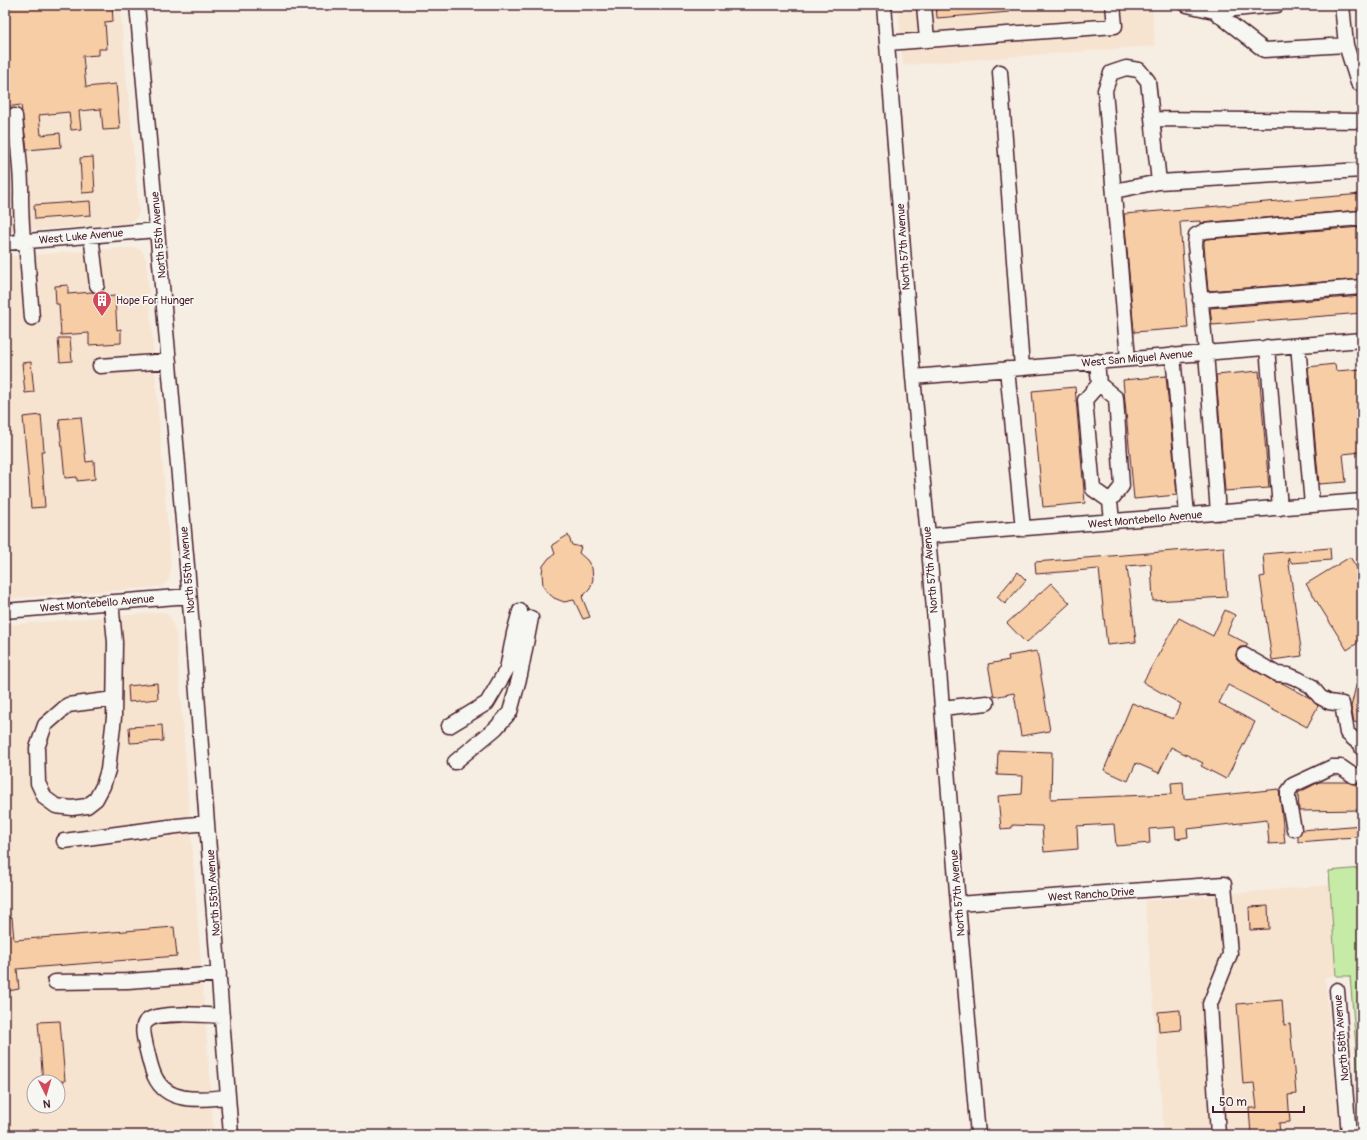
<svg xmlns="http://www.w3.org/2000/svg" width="1367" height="1140" font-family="Pangolin,sans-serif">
  <rect width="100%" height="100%" fill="#f6eee3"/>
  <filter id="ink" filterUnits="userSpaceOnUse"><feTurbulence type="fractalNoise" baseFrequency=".025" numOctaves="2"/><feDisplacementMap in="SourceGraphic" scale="8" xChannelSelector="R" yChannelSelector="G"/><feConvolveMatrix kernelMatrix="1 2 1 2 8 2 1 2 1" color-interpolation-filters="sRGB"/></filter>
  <g filter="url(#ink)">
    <path fill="#f6e4d1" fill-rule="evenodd" d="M5 5H120L139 213 135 220 127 223 5 232Z
      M898 5H1152L1155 46 903 65Z
      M121 248H135L142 250 146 259 171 567 169 580 163 586 148 588 5 599V257Z
      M165 612 171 618 176 635 214 1135H32V1132L5 1134V625ZM34 1082H58V1106H34Z
      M1329 885 1336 976 1325 977 1340 1135H1164L1145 901Z"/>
    <path fill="#c5eba6" stroke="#888568" d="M1362 868V1119L1350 976H1336L1329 871Z"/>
    <path fill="#f7cda6" stroke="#4a1f2b" d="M5 5H112L113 21 105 22 107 49H99V55L83 56 86 87 116 84 120 129 103 130 101 109 79 111 81 129 71 130 69 112 39 115 41 135 60 133 61 147 27 150 21 105 5 107V40H7Z
      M936 5H1010V12L937 18Z
      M93 157 95 192 82 193 80 158Z
      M1362 194V210L1201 223V221L1180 222 1188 328 1134 332 1124 214Z
      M90 201 91 215 35 219 34 205Z
      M1362 227V279L1208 291 1204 245V241L1206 239Z
      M68 285V294L92 292 98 293 104 291V297L115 296 117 330 121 329V343L89 345V333L61 335 59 304H56L55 286Z
      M1362 296V313L1212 325 1210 308Z
      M58 338H70L72 361 60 362Z
      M31 362 34 392 25 393 22 363Z
      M1335 364 1336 371 1362 369V452L1343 454 1346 482 1319 484 1308 367Z
      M1259 371 1269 488 1225 491 1216 375Z
      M1166 376 1177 495 1134 499 1123 380Z
      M1075 387 1085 503 1043 507 1032 391Z
      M41 415 44 451H41L45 507 31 508 23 417Z
      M81 417 86 462 94 461 95 479 77 481V477L65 478 59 419Z
      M568 535 572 545 581 547 579 553 587 560 592 568 593 579 590 589 582 597 590 617 583 619 574 600 564 602 554 598 547 592 543 586 542 573 543 566 549 558 555 554 552 545Z
      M1224 547 1227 597 1153 601 1151 564 1127 566 1136 642 1107 645 1099 569 1036 574 1035 562Z
      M1330 548 1331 560 1292 563 1288 557 1302 656 1272 660 1260 577 1265 576 1263 554Z
      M1350 557 1362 576V640L1347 650 1306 584Z
      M1018 572 1026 580 1005 604 997 597Z
      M1051 583 1070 603 1026 643 1007 623Z
      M1225 610 1235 615 1227 633 1248 644 1246 647H1240L1237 650 1236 655 1237 660 1273 681 1282 683 1310 698 1318 706 1307 727 1228 685 1219 703 1255 722 1226 779 1201 766 1203 763 1171 747 1159 773 1136 763 1128 781 1104 770 1132 703 1173 719 1181 704 1143 682 1179 618 1213 636Z
      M1037 651 1050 731 1021 736 1014 693 994 697 988 664 1009 660 1008 656Z
      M1358 677H1362V724L1354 722 1351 707Z
      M157 683 158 699 129 702 128 686Z
      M162 725 163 741 130 743 129 727Z
      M998 750 1052 752 1051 799 1172 794 1171 783 1183 782 1184 799 1279 789 1285 843 1269 844 1267 820 1187 829 1188 837 1176 839 1175 827 1149 829 1150 843 1116 846 1114 824 1077 826 1078 849 1044 852 1042 826 1012 825V828L1001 829 998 796 1022 794 1023 776 997 775Z
      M1319 782H1347L1353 784 1362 783V810L1299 811 1298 793Z
      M1362 825V837L1337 838V839L1298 842V836L1302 830Z
      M1268 906 1269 929 1250 930 1249 907Z
      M12 917 14 940 174 927 177 956 17 969 19 989 8 991 5 965V918Z
      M1282 1000 1284 1025 1290 1024 1296 1094 1288 1095 1290 1122 1279 1123 1280 1135H1251L1249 1108H1257L1254 1083 1243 1084 1237 1004Z
      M1180 1010 1181 1030 1159 1032 1158 1012Z
      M60 1021 65 1081 43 1082 38 1022Z"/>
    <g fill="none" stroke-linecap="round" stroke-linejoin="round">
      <g stroke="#4a1f2b" stroke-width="17">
        <path id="minor" d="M137 5 188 577 231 1135
          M884 5 913 377 928 536 958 904 978 1135
          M924 5 927 40 1115 26 1113 5
          M1187 5 1214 11 1264 50 1346 45 1342 5
          M1214 11 1277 5
          M887 43 927 40
          M1346 45 1358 83 1362 82
          M1000 72 1022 368
          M5 117 15 116C17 142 22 172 21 198 21 212 22 226 23 241
          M1152 119 1362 121
          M1159 182 1362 170
          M1114 191 1159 182 1148 81 1139 70 1126 68 1111 73 1105 90 1128 359
          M91 235 97 285
          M26 241 32 318
          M5 243 157 230
          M1200 300 1362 287
          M1298 345 1312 505
          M1267 347 1280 508
          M1173 355 1187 515
          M1097 361 1099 384 1116 398 1122 486 1110 501 1112 521
          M100 366 169 361
          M1007 369 1023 529
          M913 377 1362 340
          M1099 384 1085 400 1093 489 1110 501
          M1218 513 1206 352 1195 245 1196 235 1204 231 1362 218
          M928 536 1362 501
          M111 602 115 642 114 717 108 770 103 786 96 799 87 806 72 808 56 806 45 798 38 783 37 748 45 725 68 705 114 699
          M5 611 189 596
          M1244 655 1277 674 1288 675 1298 679 1311 686 1320 697 1329 702 1342 704 1347 733 1355 740 1361 742 1362 748
          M942 708 987 703
          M449 726 487 703 507 669 514 633 520 611
          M455 762 496 728 510 712 520 675 531 618
          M1294 829 1288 799V792L1293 785 1332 767H1341L1354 776 1362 774
          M64 841 177 826 207 823
          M958 904 1224 884 1230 954 1210 1004 1218 1135
          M55 982 128 981 219 974
          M1337 990 1349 1135
          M222 1016C208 1015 156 1011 147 1021 140 1026 145 1040 146 1047 149 1057 150 1067 155 1077 168 1105 203 1099 228 1097"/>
      </g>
      <use href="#minor" stroke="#f6f6f2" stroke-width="14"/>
    </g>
  </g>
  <defs>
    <g id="building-pin" transform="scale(1)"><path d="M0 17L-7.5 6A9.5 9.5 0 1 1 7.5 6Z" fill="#d1495b" stroke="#f6f6f2"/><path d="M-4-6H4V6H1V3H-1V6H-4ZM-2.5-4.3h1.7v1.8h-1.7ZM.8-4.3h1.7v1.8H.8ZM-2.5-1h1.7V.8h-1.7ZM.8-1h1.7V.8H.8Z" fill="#fff"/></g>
  </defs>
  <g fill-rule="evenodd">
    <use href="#building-pin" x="102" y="300"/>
  </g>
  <g text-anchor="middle" stroke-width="3.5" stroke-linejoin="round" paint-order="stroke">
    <g font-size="11" fill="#4a1f2b" stroke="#f6f6f2">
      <text transform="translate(158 235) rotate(-95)" y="4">North 55th Avenue</text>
      <text transform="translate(81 236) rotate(-5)" y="4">West Luke Avenue</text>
      <text transform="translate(903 247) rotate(-94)" y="4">North 57th Avenue</text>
      <text transform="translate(1137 358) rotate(-5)" y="4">West San Miguel Avenue</text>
      <text transform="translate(1145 519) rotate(-5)" y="4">West Montebello Avenue</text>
      <text transform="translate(187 570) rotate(-95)" y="4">North 55th Avenue</text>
      <text transform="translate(930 570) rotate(-95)" y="4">North 57th Avenue</text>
      <text transform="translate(97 603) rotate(-5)" y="4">West Montebello Avenue</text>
      <text transform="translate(213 893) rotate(-94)" y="4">North 55th Avenue</text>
      <text transform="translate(957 893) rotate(-95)" y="4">North 57th Avenue</text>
      <text transform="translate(1091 894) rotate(-4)" y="4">West Rancho Drive</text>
      <text transform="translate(1341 1038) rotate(-95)" y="4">North 58th Avenue</text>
    </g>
    <g font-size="11" fill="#4a1f2b" stroke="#f6f6f2" text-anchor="start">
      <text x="116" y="304">Hope For Hunger</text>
    </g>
  </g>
  <rect width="1367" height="1140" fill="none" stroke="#f6f6f2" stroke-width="20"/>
  <rect x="10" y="10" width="1347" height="1120" fill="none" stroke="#4a1f2b" stroke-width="1.5" filter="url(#ink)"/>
  <g transform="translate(46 1094) rotate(175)"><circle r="19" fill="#f6f6f2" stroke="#b1a0a2"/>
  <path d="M0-3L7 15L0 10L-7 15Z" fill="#d1495b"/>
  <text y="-6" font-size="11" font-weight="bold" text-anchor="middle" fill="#4a1f2b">N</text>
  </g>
  <path d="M1213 1106v6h91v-6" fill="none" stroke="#4a1f2b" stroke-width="2"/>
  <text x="1219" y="1106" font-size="12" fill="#4a1f2b" stroke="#f6f6f2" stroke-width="3" paint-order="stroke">50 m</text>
</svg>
